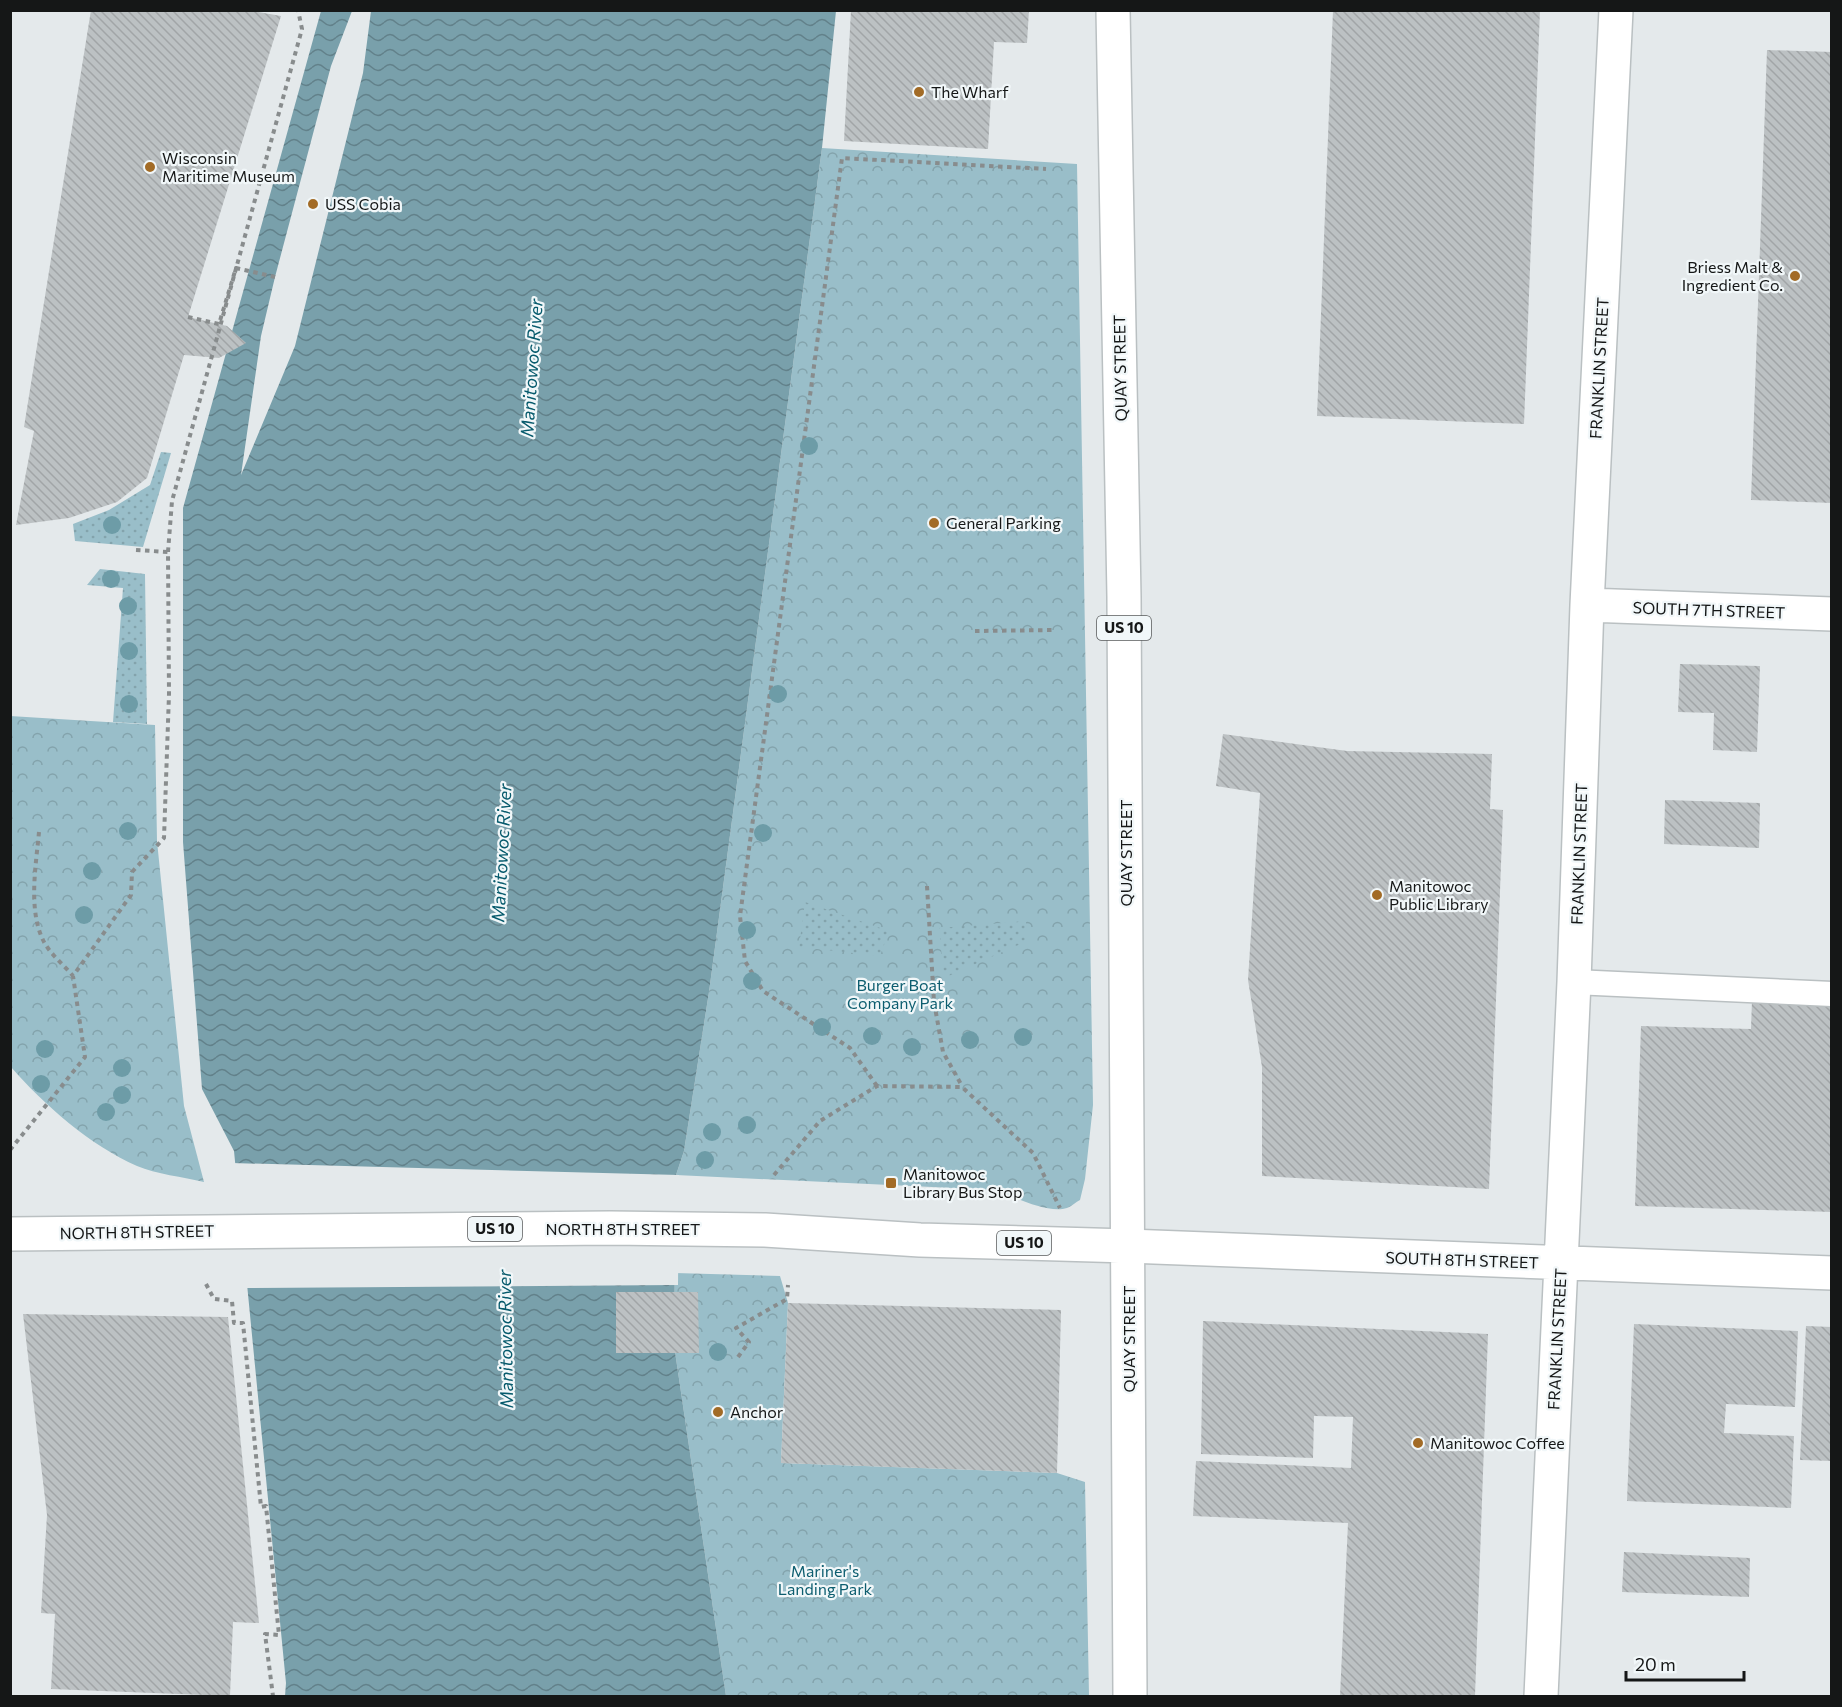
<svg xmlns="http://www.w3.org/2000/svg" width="1842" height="1707" font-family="Commissioner,sans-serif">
  <defs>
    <pattern id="park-crowns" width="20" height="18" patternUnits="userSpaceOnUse" patternTransform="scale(1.5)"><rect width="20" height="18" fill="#99bec9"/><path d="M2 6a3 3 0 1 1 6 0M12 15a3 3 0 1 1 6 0" fill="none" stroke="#83a3ac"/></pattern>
    <pattern id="garden-dots" width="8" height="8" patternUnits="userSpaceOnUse" patternTransform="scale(1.5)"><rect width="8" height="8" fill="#99bec9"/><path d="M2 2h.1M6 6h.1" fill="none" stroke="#83a3ac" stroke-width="1.8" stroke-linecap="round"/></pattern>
    <pattern id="water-waves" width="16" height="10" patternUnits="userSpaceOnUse" patternTransform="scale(1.5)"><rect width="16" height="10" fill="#79a0ab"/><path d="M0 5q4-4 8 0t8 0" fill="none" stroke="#62818a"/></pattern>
    <pattern id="building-back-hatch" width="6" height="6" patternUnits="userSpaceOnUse" patternTransform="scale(1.5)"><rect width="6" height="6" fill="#bcc1c3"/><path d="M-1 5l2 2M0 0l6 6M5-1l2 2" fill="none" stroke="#a1a5a7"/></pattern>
  </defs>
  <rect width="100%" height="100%" fill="#e4e9eb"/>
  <path fill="url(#park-crowns)" d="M822 148 1077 164 1093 1105 1085 1179 1080 1200C1076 1202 1072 1206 1067 1208 1048 1214 1014 1197 996 1190L676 1175 684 1151 709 992Z
    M10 716 155 725 157 841 184 1106 204 1182C183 1177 156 1174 137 1166 91 1146 43 1104 11 1067Z
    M675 1273 780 1276 788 1303 781 1463 1057 1473 1085 1482 1089 1696H726L674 1345Z"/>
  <path fill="url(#garden-dots)" d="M161 452 171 453 143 547 75 541 73 524 109 510 150 485Z
    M100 569 145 574 147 724 113 722 123 588 87 585Z
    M805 902 889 931 880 956 799 947Z
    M1026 921 1027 941 944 978 939 928Z"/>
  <path fill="url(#water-waves)" d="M321 11H352L331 66 275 277 261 336 241 475 295 346 363 73 371 11H836L822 148 709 992 684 1151 676 1175 674 1345 726 1696H285L286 1683 234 1151 202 1089 183 842V508Z"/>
  <path fill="#e4e9eb" d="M232 1163 679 1175 678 1285 245 1288Z"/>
  <path fill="url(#building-back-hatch)" d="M91 10H246L281 16 188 317 227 326 246 343 219 358 184 355 147 478 117 502 69 518 16 525 34 431 24 427Z
    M851 10H1029L1027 43 994 42 988 149 844 141Z
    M1333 10H1540L1524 424 1317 416Z
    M1767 50 1832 52V503L1751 500Z
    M1680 664 1760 666 1757 752 1713 750 1714 713 1678 712Z
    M1223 734 1347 751 1492 754 1490 809 1503 810 1489 1189 1262 1176V1067L1248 980 1260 793 1216 786Z
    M1665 800 1760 803 1759 848 1664 844Z
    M1752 1000 1832 1003V1212L1635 1206 1641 1026 1751 1029Z
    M616 1292H698L699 1353H616Z
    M788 1303 1061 1310 1057 1473 781 1463Z
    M23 1314 228 1317 259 1623 233 1622 230 1696 51 1689 55 1614 41 1613 47 1515Z
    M1203 1321 1488 1334 1475 1696H1340L1348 1523 1193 1516 1196 1461 1351 1468 1353 1417 1314 1416 1313 1458 1201 1454Z
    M1634 1324 1798 1331 1795 1407 1726 1404 1724 1433 1794 1436 1791 1508 1627 1501Z
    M1806 1326 1832 1327V1461L1800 1460Z
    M1624 1552 1750 1558 1749 1597 1622 1592Z"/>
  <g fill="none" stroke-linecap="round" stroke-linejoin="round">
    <g stroke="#bac0c2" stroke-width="27">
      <path id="service" d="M1574 982 1832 994"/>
    </g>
    <g stroke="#bac0c2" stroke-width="36">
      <path id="minor" d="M1587 605 1832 614
        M1128 1246 1832 1273
        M1541 1696 1574 982 1587 605 1616 10"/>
    </g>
    <g stroke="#bac0c2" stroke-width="36">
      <path id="primary" d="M1113 10 1124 597 1130 1696
        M10 1234 610 1228 765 1230 920 1240 1128 1246"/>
    </g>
    <path stroke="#888c8d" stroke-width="4" stroke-dasharray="4.5 4.5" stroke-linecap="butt" d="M136 550 168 552
      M975 631 1055 630
      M39 832C36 865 28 909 43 940 49 953 64 965 73 976
      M927 886 934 1002 943 1052 962 1086
      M877 1086 850 1048 763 991 745 961 740 916 842 158 1046 169
      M10 1150 85 1057 73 976 131 895 132 872 164 838 169 694 168 552 172 501 302 29 298 10
      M774 1175 820 1121 877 1086 962 1087 1033 1153 1060 1208
      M206 1284 214 1299 232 1301 234 1323H243L261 1507 266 1506 279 1635 265 1634 273 1696
      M738 1357 749 1342 736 1328 787 1299 788 1285"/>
    <use href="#service" stroke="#fff" stroke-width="24"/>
    <use href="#minor" stroke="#fff" stroke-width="33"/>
    <use href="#primary" stroke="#fff" stroke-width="33"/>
    <path stroke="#888c8d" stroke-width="4" stroke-dasharray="4.5 4.5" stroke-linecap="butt" d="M188 317 219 324 236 268 275 277"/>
  </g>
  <g fill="#6d9ca7">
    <circle cx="809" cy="446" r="9"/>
    <circle cx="112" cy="525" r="9"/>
    <circle cx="111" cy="579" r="9"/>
    <circle cx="128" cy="606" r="9"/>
    <circle cx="129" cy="651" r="9"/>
    <circle cx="778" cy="694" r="9"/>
    <circle cx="129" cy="704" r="9"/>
    <circle cx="128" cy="831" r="9"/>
    <circle cx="763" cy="833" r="9"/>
    <circle cx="92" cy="871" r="9"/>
    <circle cx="84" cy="915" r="9"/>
    <circle cx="747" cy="930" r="9"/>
    <circle cx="752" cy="981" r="9"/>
    <circle cx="822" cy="1027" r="9"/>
    <circle cx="872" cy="1036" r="9"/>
    <circle cx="1023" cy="1037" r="9"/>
    <circle cx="970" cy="1040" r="9"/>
    <circle cx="912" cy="1047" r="9"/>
    <circle cx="45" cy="1049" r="9"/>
    <circle cx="122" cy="1068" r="9"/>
    <circle cx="41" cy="1084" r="9"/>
    <circle cx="122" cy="1095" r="9"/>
    <circle cx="106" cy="1112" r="9"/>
    <circle cx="747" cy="1125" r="9"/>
    <circle cx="712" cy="1132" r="9"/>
    <circle cx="705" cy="1160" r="9"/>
    <circle cx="718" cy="1352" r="9"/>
  </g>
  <g fill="#a26b26" stroke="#f1f7f9" stroke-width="2">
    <circle cx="919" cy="92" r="6"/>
    <circle cx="150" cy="167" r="6"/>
    <circle cx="313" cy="204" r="6"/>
    <circle cx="1795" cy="276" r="6"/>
    <circle cx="934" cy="523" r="6"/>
    <circle cx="1377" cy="895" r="6"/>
    <rect x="885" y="1177" width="12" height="12" rx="3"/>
    <circle cx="718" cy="1412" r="6"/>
    <circle cx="1418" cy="1443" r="6"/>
  </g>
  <g text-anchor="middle" stroke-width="4.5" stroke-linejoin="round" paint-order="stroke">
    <g fill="#f1f7f9" stroke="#575a5b" stroke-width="1.5">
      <rect x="1097" y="616" width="54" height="24" rx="4.5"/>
      <rect x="468" y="1217" width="54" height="24" rx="4.5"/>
      <rect x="997" y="1231" width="54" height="24" rx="4.5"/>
    </g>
    <g font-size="15" font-weight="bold" fill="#151717">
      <text x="1124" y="633">US 10</text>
      <text x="495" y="1234">US 10</text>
      <text x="1024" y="1248">US 10</text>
    </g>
    <g font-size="16" fill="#151717" stroke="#f1f7f9" text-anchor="start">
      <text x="931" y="98">The Wharf</text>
      <text x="162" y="164">Wisconsin<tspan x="162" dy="18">Maritime Museum</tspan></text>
      <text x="325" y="210">USS Cobia</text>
      <text x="1783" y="273" text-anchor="end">Briess Malt &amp;<tspan x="1783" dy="18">Ingredient Co.</tspan></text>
      <text x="946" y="529">General Parking</text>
      <text x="1389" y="892">Manitowoc<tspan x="1389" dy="18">Public Library</tspan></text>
      <text x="903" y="1180">Manitowoc<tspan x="903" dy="18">Library Bus Stop</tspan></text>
      <text x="730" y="1418">Anchor</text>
      <text x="1430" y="1449">Manitowoc Coffee</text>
    </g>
    <g font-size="16" fill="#151717" stroke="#f1f7f9">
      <text transform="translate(1120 368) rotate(-91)" y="6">QUAY STREET</text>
      <text transform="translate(1599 368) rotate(-87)" y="6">FRANKLIN STREET</text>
      <text transform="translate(1709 610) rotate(2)" y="6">SOUTH 7TH STREET</text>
      <text transform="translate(1126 853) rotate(-90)" y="6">QUAY STREET</text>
      <text transform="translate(1579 854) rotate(-88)" y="6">FRANKLIN STREET</text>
      <text x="623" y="1235">NORTH 8TH STREET</text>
      <text transform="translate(137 1232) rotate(-1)" y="6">NORTH 8TH STREET</text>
      <text transform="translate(1462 1260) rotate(2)" y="6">SOUTH 8TH STREET</text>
      <text transform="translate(1129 1339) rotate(-90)" y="6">QUAY STREET</text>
      <text transform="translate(1557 1339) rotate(-87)" y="6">FRANKLIN STREET</text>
    </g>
    <g font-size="16" fill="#0c5d6f" stroke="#f1f7f9">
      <text x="900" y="991">Burger Boat<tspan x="900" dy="18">Company Park</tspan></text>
      <text x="825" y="1577">Mariner's<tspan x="825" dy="18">Landing Park</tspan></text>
    </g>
    <g font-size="18" font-style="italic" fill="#065a6c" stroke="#f1f7f9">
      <text transform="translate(532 368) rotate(-86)" y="6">Manitowoc River</text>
      <text transform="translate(502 853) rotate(-87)" y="6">Manitowoc River</text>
      <text transform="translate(506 1339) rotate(-91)" y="6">Manitowoc River</text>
    </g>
  </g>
  <rect width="1842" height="1707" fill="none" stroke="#151717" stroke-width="24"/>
  <path d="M1626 1671v9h118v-9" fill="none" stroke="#151717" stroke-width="3"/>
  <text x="1635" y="1671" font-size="18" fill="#151717" stroke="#f1f7f9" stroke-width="4.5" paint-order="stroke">20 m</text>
</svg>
